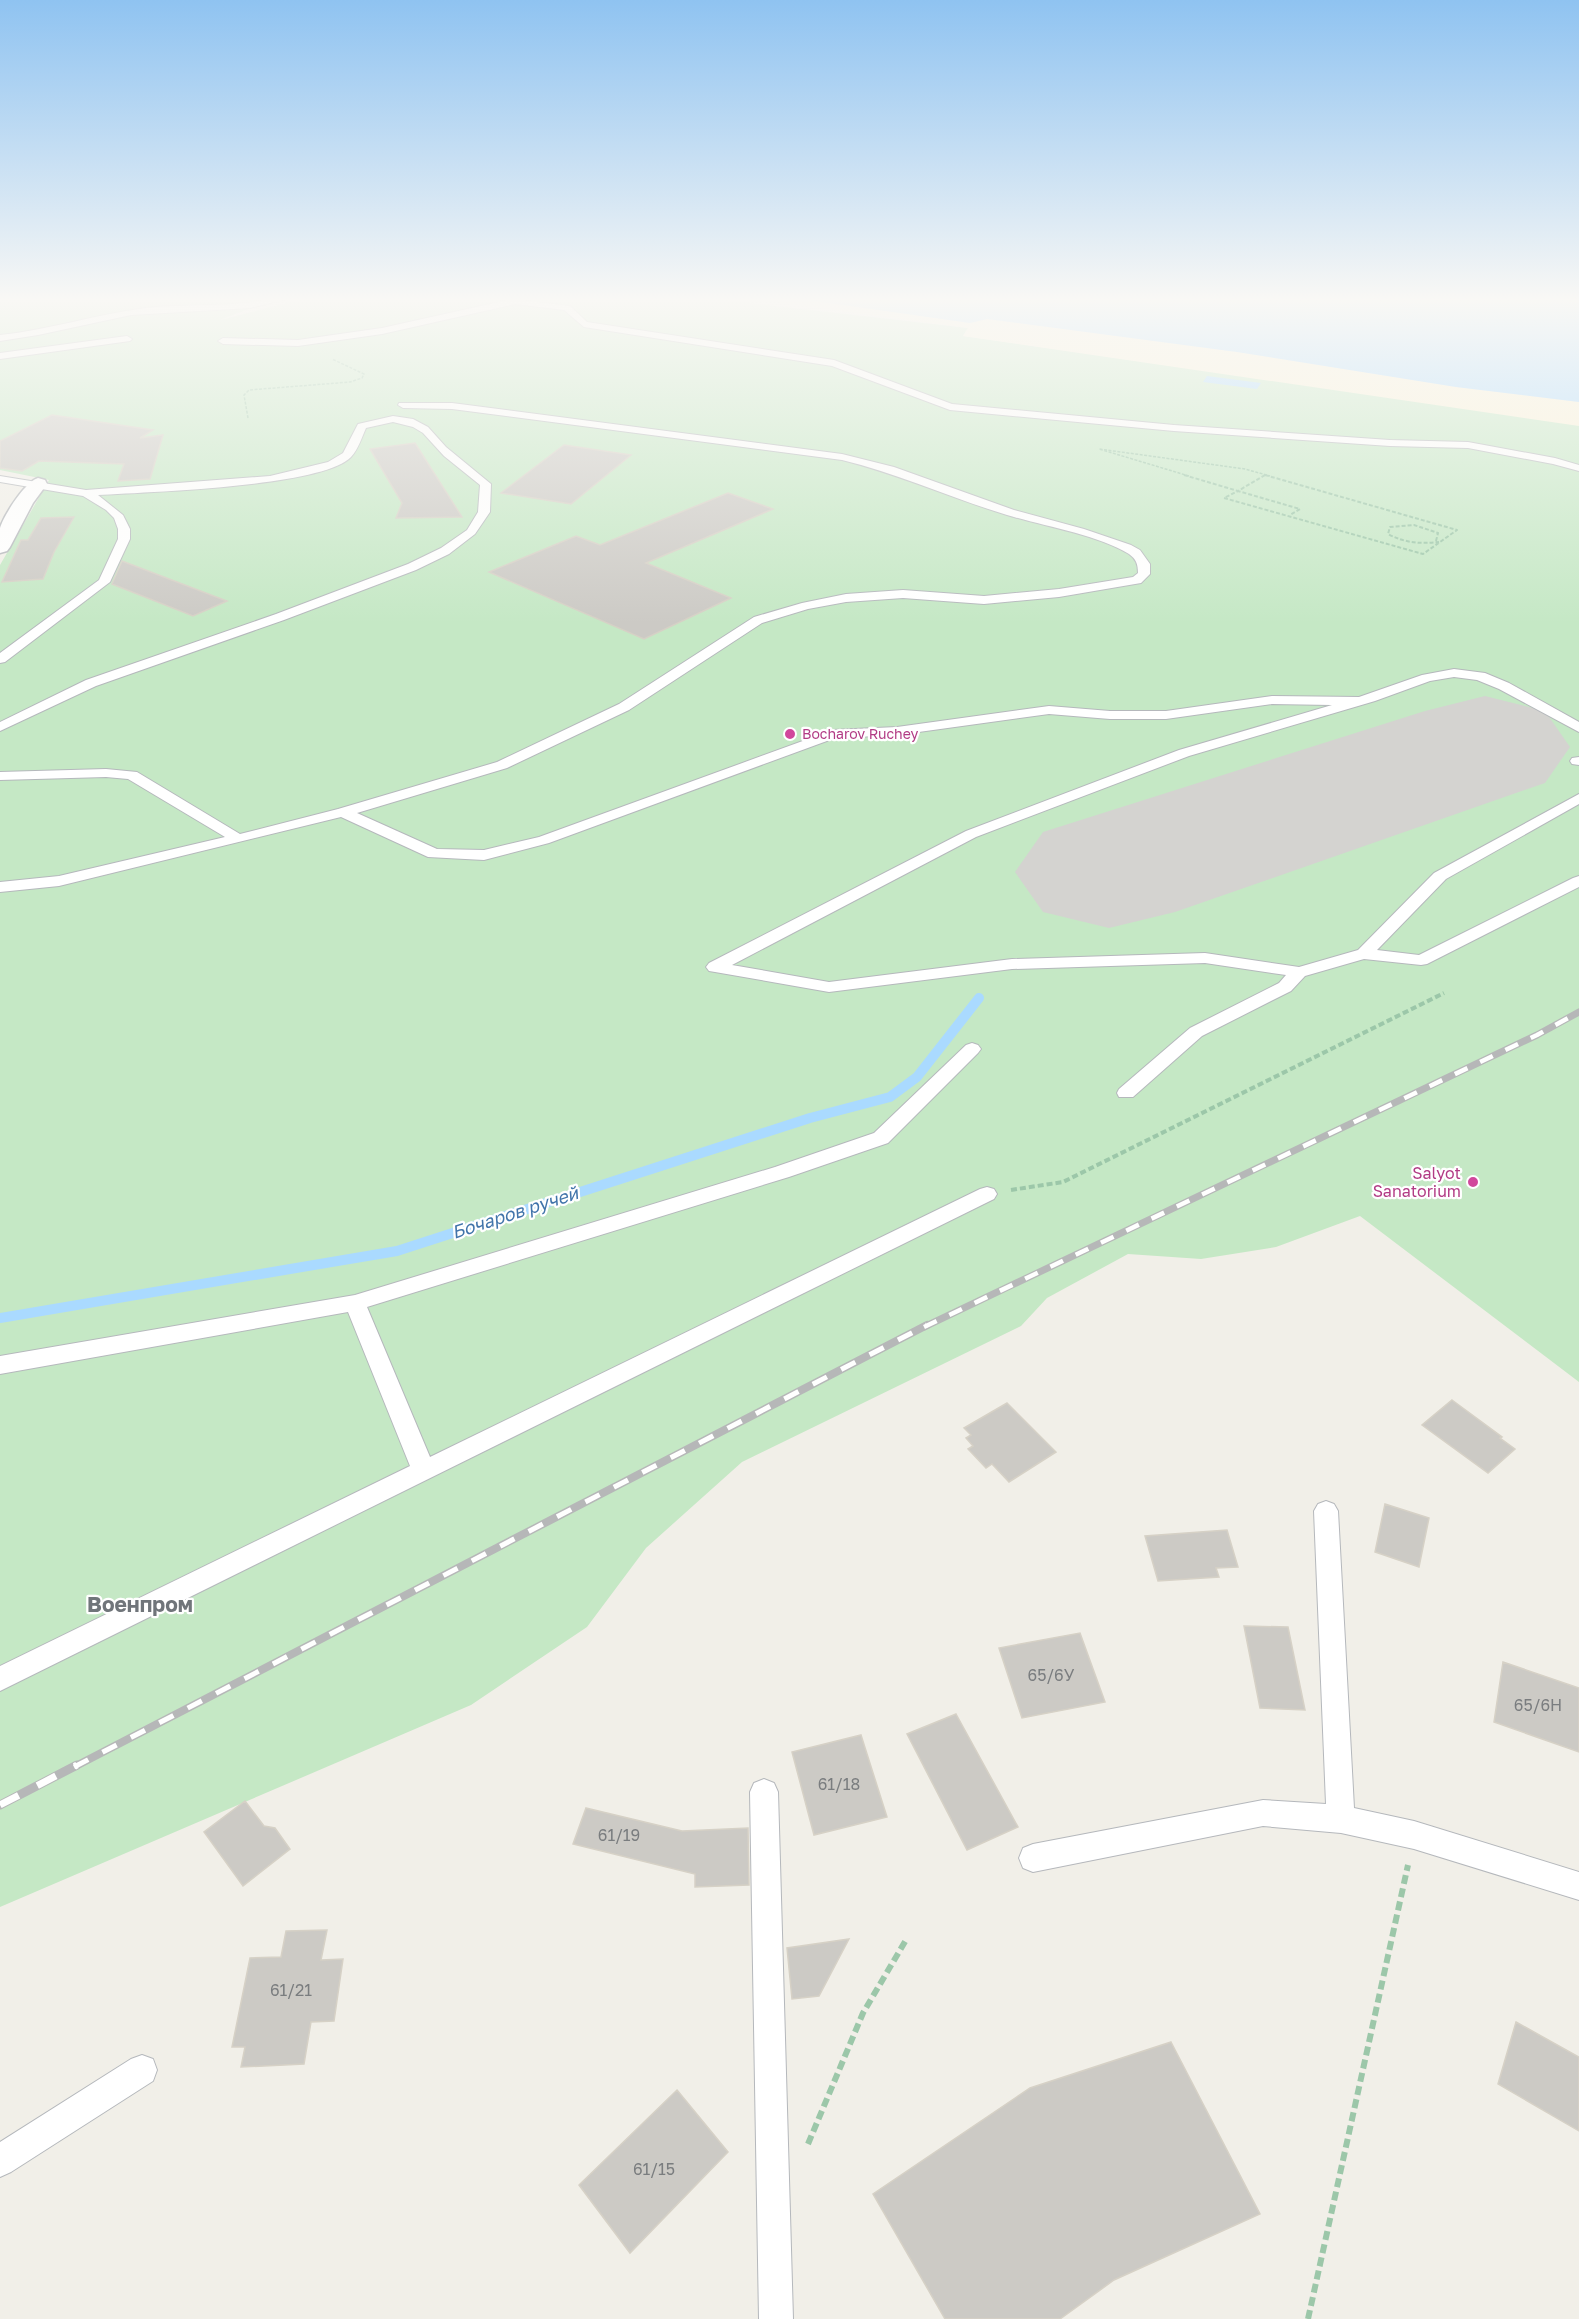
<svg xmlns="http://www.w3.org/2000/svg" width="1579" height="2319" font-family="'Golos Text',sans-serif">
  <rect width="100%" height="100%" fill="#f1efe8"/>
  <path fill="#c5e8c5" d="M0 299H274L220 320 294 301 309 299H715L968 328 963 336 1579 424V1382L1360 1216 1276 1247 1201 1259 1128 1254 1047 1298 1021 1326 742 1462 646 1548 587 1627 471 1705 0 1907V565L49 480 0 470Z"/>
  <path fill="#fbf3d9" d="M753 299H801L970 323 987 319 1237 352 1456 387 1579 402V426L963 336 968 328Z"/>
  <path fill="#aadaff" d="M801 299H1579V402L1456 387 1237 352 987 319 970 323Z
    M1207 376 1261 383 1257 389 1203 382Z"/>
  <g fill="none" stroke-linecap="round" stroke-linejoin="round">
    <path stroke="#aadaff" stroke-width="10" d="M0 1318 397 1251 810 1118 890 1097 917 1077 979 998"/>
    <path fill="#d4d3d0" fill-rule="evenodd" d="M1485 696 1545 711 1570 747 1545 783 1175 912 1109 928 1043 912 1015 872 1043 832 1425 711Z"/>
  </g>
  <path fill="#cccac5" stroke="#d6d1c6" stroke-width="1.5" d="M52 415 153 430 140 438 163 435 150 479 118 481 124 464 39 461 22 471 0 468V441Z
    M415 443 462 517 396 518 402 503 370 449Z
    M564 445 631 455 571 504 501 493Z
    M728 493 773 509 646 563 731 598 644 639 489 572 576 536 600 545Z
    M74 517 54 552 43 579 2 582 21 540H28L41 518Z
    M122 561 227 601 193 616 112 584Z
    M1452 1400 1502 1437 1500 1438 1515 1449 1488 1473 1422 1425Z
    M1007 1403 1056 1452 1009 1482 992 1464 986 1468 968 1449 973 1446 966 1438 971 1435 964 1428Z
    M1385 1504 1429 1518 1419 1567 1375 1552Z
    M1227 1530 1238 1567 1216 1568 1219 1577 1158 1581 1145 1536Z
    M1244 1626 1288 1627 1305 1710 1260 1708Z
    M1080 1633 1105 1702 1022 1718 999 1648Z
    M1503 1662 1579 1688V1752L1494 1722Z
    M956 1714 1018 1827 967 1850 907 1734Z
    M861 1735 887 1817 814 1835 792 1752Z
    M245 1801 264 1826 275 1828 290 1849 243 1886 204 1832Z
    M586 1808 682 1831 748 1828 749 1885 695 1887V1874L573 1844Z
    M327 1930 321 1960 343 1959 334 2021 311 2022 304 2064 241 2067 245 2047H232L250 1958 281 1957 286 1931Z
    M849 1939 819 1996 792 1999 787 1948Z
    M1516 2022 1579 2057V2131L1498 2084Z
    M1171 2042 1260 2214 1114 2280 1060 2319H945L873 2194 1030 2088Z
    M677 2090 728 2152 630 2253 579 2185Z"/>
  <g fill="none" stroke-linecap="round" stroke-linejoin="round">
    <g stroke="#b5b8bc" stroke-width="2">
      <path id="service" d="M271 299H287L250 308 131 315 38 335 0 341V335C49 330 97 314 146 308 187 303 230 308 271 299Z
        M512 299 570 306 587 322 834 360 952 404 1174 425 1390 440 1468 442 1555 458 1579 465V471L1553 464 1468 448 1390 446 1174 431 950 410 832 366 584 327 564 310 515 304 382 334 298 346 223 344 218 341 223 338 298 340 382 328Z
        M127 336 132 339 130 341 0 359V353Z
        M399 403H452L842 454 894 467 1014 510 1084 529 1131 545 1140 550 1150 564V574L1141 583 1059 597 984 604 903 598 846 602 808 609 762 623 629 710 507 768 357 813 437 849 484 850 539 837 833 730 897 727 1049 706 1110 711H1166L1272 696 1359 697 1422 675 1454 669 1485 673 1509 683 1579 722V732L1499 689 1477 680 1454 677 1430 681 1375 701 1189 756 976 837 732 965 829 982 1012 959 1205 953 1299 967 1358 950 1434 873 1579 794V804L1446 879 1377 950 1419 955 1573 878 1579 876V887L1427 964 1421 965 1364 959 1305 976 1291 991 1202 1036 1133 1097H1119L1117 1093 1119 1089 1190 1028 1279 983 1286 975 1205 963 1012 969 829 992 715 972 709 971 706 967 709 963 966 831 1179 750 1332 705 1272 704 1166 719H1110L1049 714 897 735 835 738 549 843 484 860 428 857 341 817 59 886 0 892V882L59 876 225 837 128 779 106 777 0 780V772L106 769 137 772 240 834 338 809 497 762 619 704 754 617 802 603 846 594 903 590 984 596 1059 589 1133 577 1138 573C1138 564 1136 559 1129 554 1098 535 1043 526 1007 515 951 498 899 474 842 460L452 409 403 408 398 405Z
        M393 416 413 419 428 427 446 447 491 484 490 512 475 534 449 554 416 570 284 620 96 686 0 731V722L86 680 276 614 408 564 441 548 467 530 478 512 480 485 444 456 423 433 413 427 393 422 366 428C362 437 358 450 351 457 323 487 145 492 98 495L123 515 130 529V539L110 582 5 662 0 663V653L99 580 118 539V529L114 518 106 510 83 496 0 482V476L86 490 270 476 328 462 343 453 358 424Z
        M1579 757V765L1572 764 1570 761 1572 758Z
        M972 1043 978 1045 981 1049 978 1053 888 1143 789 1177 367 1307 430 1457 980 1189 987 1187 994 1189 997 1194 994 1199 0 1691V1666L410 1466 348 1312 0 1374V1356L355 1295 775 1167 874 1133 966 1045Z
        M1326 1501 1334 1504 1338 1511 1354 1808 1414 1821 1579 1872V1900L1414 1849 1341 1833 1263 1826 1033 1872 1023 1868 1019 1858 1023 1848 1033 1844 1263 1800 1326 1804 1314 1511 1318 1504Z
        M764 1779 774 1783 778 1792 793 2319H759L750 1792 754 1783Z
        M142 2055 153 2059 157 2070 153 2081 11 2172 0 2177V2142L131 2059Z"/>
    </g>
    <g stroke="#b5b8bc" stroke-width="3">
      <path id="minor" d="M38 478 45 480 47 484 33 503 10 547 7 551 0 553C0 546 0 535 0 528 4 515 25 482 38 478Z"/>
    </g>
    <path stroke="#9cc7a9" stroke-width="1.5" stroke-dasharray="3 1.5" stroke-linecap="butt" d="M248 418 244 395 249 390 350 382 362 378 364 374 332 359
      M1189 476 1099 449 1245 469 1270 476
      M1263 476 1265 475"/>
    <path stroke="#9cc7a9" stroke-width="2" stroke-dasharray="4 2" stroke-linecap="butt" d="M1184 475 1238 491 1224 498 1423 554 1457 530 1265 475
      M1265 475 1238 491 1300 509 1290 515
      M1436 541 1438 533 1414 525 1390 527 1388 534C1405 543 1420 544 1439 542"/>
    <path stroke="#9cc7a9" stroke-width="4" stroke-dasharray="6 3" stroke-linecap="butt" d="M1011 1190 1063 1182 1444 993"/>
    <path stroke="#9cc7a9" stroke-width="6" stroke-dasharray="9 4.5" stroke-linecap="butt" d="M808 2144 863 2013 906 1940
      M1308 2319 1408 1865"/>
    <use href="#service" fill="#fff" fill-rule="evenodd"/>
    <use href="#minor" fill="#fff" fill-rule="evenodd"/>
    <g stroke="#b6b7b8" stroke-width="7">
      <path id="rail-far2" d="M924 1327 1537 1035 1579 1012"/>
    </g>
    <g stroke="#b6b7b8" stroke-width="8">
      <path id="rail-far1" d="M74 1767 927 1325"/>
    </g>
    <g stroke="#b6b7b8" stroke-width="9">
      <path id="rail" d="M0 1805 77 1765"/>
    </g>
    <use href="#rail-far2" stroke="#fff" stroke-width="4.5" stroke-dasharray="14" stroke-linecap="butt"/>
    <use href="#rail-far1" stroke="#fff" stroke-width="5" stroke-dasharray="16" stroke-linecap="butt"/>
    <use href="#rail" stroke="#fff" stroke-width="7" stroke-dasharray="21" stroke-linecap="butt"/>
  </g>
  <linearGradient id="sky" x2="0" y2="1"><stop stop-color="#8fc3f1"/><stop offset="0.48" stop-color="#f9f8f5"/><stop offset="1" stop-color="#f9f8f5" stop-opacity="0"/></linearGradient>
  <rect width="1579" height="624" fill="url(#sky)"/>
  <g fill="#d1479c" stroke="#fff" stroke-width="2">
    <circle cx="790" cy="734" r="6"/>
    <circle cx="1473" cy="1182" r="6"/>
  </g>
  <g text-anchor="middle" stroke-width="4.5" stroke-linejoin="round" paint-order="stroke">
    <g font-size="14" fill="#b23c85" stroke="#fff" text-anchor="start">
      <text x="802" y="739">Bocharov Ruchey</text>
    </g>
    <g font-size="16" fill="#b23c85" stroke="#fff" text-anchor="end">
      <text x="1461" y="1179">Salyot<tspan x="1461" dy="18">Sanatorium</tspan></text>
    </g>
    <g font-size="16" fill="#7a7d7f">
      <text x="1051" y="1681">65/6У</text>
      <text x="1538" y="1711">65/6Н</text>
      <text x="839" y="1790">61/18</text>
      <text x="619" y="1841">61/19</text>
      <text x="291" y="1996">61/21</text>
      <text x="654" y="2175">61/15</text>
    </g>
    <g font-size="18" font-style="italic" fill="#4174aa" stroke="#fff">
      <text transform="translate(515 1213) rotate(-18)" y="6">Бочаров ручей</text>
    </g>
    <g font-size="21" font-weight="bold" fill="#70757a" stroke="#fff">
      <text x="140" y="1612">Военпром</text>
    </g>
  </g>
</svg>
